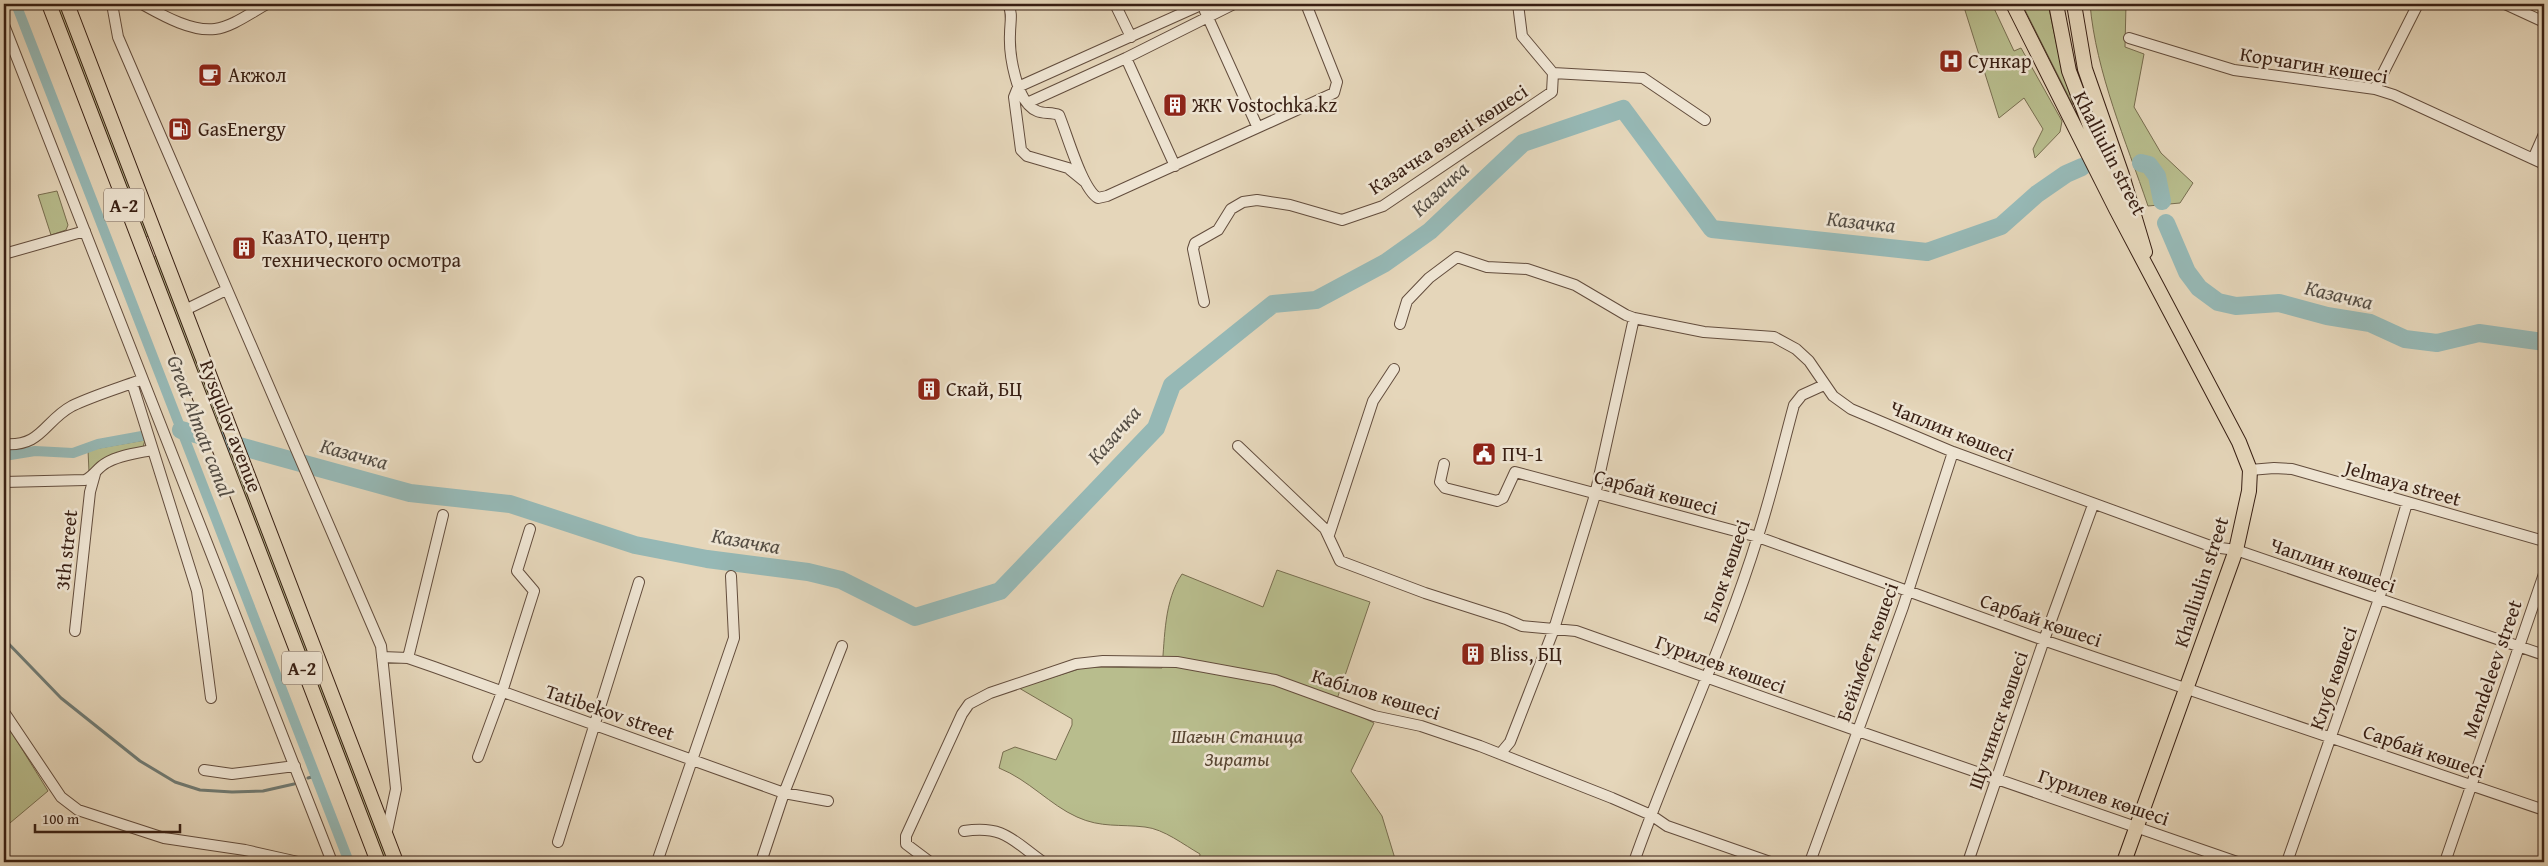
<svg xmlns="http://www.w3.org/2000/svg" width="2548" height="866" font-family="'Gentium Book Plus',serif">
  <rect width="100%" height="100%" fill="#e5d6ba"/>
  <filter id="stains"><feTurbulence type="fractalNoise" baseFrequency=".004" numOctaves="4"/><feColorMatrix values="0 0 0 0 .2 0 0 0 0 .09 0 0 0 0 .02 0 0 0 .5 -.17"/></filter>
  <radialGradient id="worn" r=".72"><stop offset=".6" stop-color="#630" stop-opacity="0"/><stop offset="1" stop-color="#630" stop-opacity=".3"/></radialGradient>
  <path fill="#b8bd8d" stroke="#786e50" d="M52 4H61L149 236 141 239Z
    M1963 4H1992L2014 51 2021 48 2062 121 2060 132 2035 158 2033 149 2043 129 2024 98 1999 118Z
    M2022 4H2048L2061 65 2073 105Z
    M2090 4H2126L2125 47 2144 54 2134 107 2161 153 2193 183 2180 203 2148 206C2126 141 2096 73 2090 4Z
    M57 191 68 225 66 230 51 235 38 195Z
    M156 256 393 862H385L151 259Z
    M145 440 143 447 89 472 88 450Z
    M1277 570 1370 602 1337 699 1338 705 1374 723 1351 771 1382 816 1396 862H1199L1200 854C1184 845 1164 829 1145 827 1120 824 1101 828 1077 817 1050 805 1029 780 999 768L1003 752 1015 747 1056 760 1072 725V719L1019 688 1085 667 1162 668C1165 636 1164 601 1182 574L1263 607Z
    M4 720 48 791 4 828Z"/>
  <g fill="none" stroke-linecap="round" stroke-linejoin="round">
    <path stroke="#707b74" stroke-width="3" d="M4 639 61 698 140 761 175 782 200 790 232 792 263 791 294 784
      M308 778 315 776"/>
    <path stroke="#96b8b5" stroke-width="10" d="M16 4 349 862
      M4 456 35 451 73 453 98 444 142 436"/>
    <path stroke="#96b8b5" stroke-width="18" d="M2141 163 2149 165 2157 176 2162 201
      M2166 223 2187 272 2199 288 2218 302 2236 306 2279 303 2327 316 2370 323 2405 339 2437 343 2479 333 2544 342
      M181 430 410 493 510 504 635 545 707 559 808 572 841 580 915 617 1000 591 1156 428 1172 385 1273 304 1316 300 1385 263 1430 231 1523 143 1623 109 1712 229 1927 252 2001 226 2037 194 2066 174 2082 167"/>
    <g stroke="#634d3d" stroke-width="12">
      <path id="minor" d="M112 4 118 37 381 646 396 789 386 836
        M142 4C162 15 191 32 215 29 232 27 252 12 267 4
        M1008 4C1013 14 1010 22 1010 34 1009 53 1016 103 1037 111 1043 114 1052 112 1059 115 1067 134 1082 189 1098 198L1107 196 1334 93 1337 82 1306 4
        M1115 4 1131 37
        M2505 4 2544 22
        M1205 11 1257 126
        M4 25 332 862
        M2129 38 2234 70 2375 89 2394 95 2544 164
        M1126 58 1175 166
        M1553 73 1643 78 1705 120
        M2375 89 2418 4
        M1027 103 1126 58 1234 4
        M2533 159 2544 134
        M1084 181 1068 168 1027 156 1021 150 1014 97 1018 87 1203 4
        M4 254 85 231
        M1204 302 1193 249 1195 243 1218 230 1231 209 1243 202 1257 200 1290 205 1342 220 1383 206 1552 92 1553 73 1522 36 1518 4
        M185 310 226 290
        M1400 324 1407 301 1429 278 1457 257 1487 267 1527 269 1575 285 1626 315 1634 318 1704 332 1774 337 1796 349 1809 361 1833 396 1851 409 1953 452 2213 547 2236 550 2544 655
        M132 383 197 591 211 698
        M4 444C42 447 44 421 72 406 93 396 116 389 138 381
        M1238 446 1325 529 1340 561 1425 593 1506 619 1522 626 1576 631 1858 731 2237 862
        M1444 464 1440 482 1445 488 1497 501 1503 498 1515 472 1758 537 2052 643 2544 810
        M2250 470 2274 468 2292 469 2544 541
        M4 482 85 480C94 476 97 468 106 463 119 455 137 453 152 450
        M1329 535 1373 401 1394 369
        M75 631 90 492 95 474
        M382 657 408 658 434 667 784 793 828 801
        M408 658 443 515
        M4 712 61 797 78 810 164 838 245 850 298 862
        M1500 754 1510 742 1554 629 1595 495 1634 318
        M478 757 502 692 534 591 517 571 530 529
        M204 770 232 774 295 766
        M964 831C1004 825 1012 840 1043 862
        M558 842 639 582
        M657 862 734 638 731 576
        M761 862 784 793 842 646
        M930 862 906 844V836L962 714 969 704 990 693 1076 664 1103 661 1177 662 1275 680 1374 716 1421 726 1480 746 1612 798 1651 815 1667 826 1770 862
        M1634 862C1672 753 1724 647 1758 536 1772 493 1782 449 1794 405L1802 395 1824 385
        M1810 862 1903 607 1953 452
        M1968 862 2044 640 2093 505
        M2287 862 2379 599 2407 503
        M2445 862 2544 574"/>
    </g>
    <g stroke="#381f13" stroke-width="16">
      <path id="major" d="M49 4 378 862
        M67 4 396 862
        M2013 4 2116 209 2239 442 2250 470 2249 491 2236 550 2124 862
        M2056 4 2069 71 2095 139 2129 216
        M2074 4 2085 69 2122 175 2145 252"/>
    </g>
    <use href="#minor" stroke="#eee4d2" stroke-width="10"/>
    <use href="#major" stroke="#e5d6ba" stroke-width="14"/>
  </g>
  <defs>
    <g id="hospital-square" transform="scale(1.25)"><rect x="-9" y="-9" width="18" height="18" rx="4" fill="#8f2418" stroke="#eee4d2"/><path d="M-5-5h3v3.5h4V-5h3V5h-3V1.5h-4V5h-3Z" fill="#fff"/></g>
    <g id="cafe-square" transform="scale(1.25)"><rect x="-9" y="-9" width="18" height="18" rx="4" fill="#8f2418" stroke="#eee4d2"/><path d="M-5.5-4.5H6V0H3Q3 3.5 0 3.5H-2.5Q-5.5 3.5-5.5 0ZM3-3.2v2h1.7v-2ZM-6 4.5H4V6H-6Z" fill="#fff"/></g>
    <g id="building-square" transform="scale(1.25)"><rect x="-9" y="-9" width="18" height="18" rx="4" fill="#8f2418" stroke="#eee4d2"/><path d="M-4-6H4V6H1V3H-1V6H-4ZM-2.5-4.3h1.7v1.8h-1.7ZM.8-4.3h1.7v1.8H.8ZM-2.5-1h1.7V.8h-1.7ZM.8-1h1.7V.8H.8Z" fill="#fff"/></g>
    <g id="fuel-square" transform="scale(1.25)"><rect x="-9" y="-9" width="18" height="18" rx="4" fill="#8f2418" stroke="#eee4d2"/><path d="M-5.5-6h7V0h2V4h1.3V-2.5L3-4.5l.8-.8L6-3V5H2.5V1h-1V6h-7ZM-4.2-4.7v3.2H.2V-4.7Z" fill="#fff"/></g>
    <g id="civic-square" transform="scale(1.25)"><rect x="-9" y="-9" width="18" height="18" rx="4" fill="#8f2418" stroke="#eee4d2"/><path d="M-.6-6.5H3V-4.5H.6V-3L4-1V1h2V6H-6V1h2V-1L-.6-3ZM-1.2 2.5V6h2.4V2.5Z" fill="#fff"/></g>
  </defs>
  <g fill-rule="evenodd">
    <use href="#hospital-square" x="1951" y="61"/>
    <use href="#cafe-square" x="210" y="75"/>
    <use href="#building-square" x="1175" y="105"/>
    <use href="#fuel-square" x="180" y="129"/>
    <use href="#building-square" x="244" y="248"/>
    <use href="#building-square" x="929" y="389"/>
    <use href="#civic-square" x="1484" y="454"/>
    <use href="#building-square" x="1473" y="654"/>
  </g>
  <g text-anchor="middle" stroke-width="5" stroke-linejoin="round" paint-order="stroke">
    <g fill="#eee4d2" stroke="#6f5a4c" stroke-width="1">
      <rect x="104" y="188.5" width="40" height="33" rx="4"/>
      <rect x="282" y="651.5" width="40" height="33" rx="4"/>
    </g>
    <g font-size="19" font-weight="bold" fill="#381f13">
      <text x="124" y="212">A-2</text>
      <text x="302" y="675">A-2</text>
    </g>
    <g font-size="20" fill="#381f13" stroke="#eee4d2" text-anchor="start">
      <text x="1968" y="68">Сункар</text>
      <text x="228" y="82">Акжол</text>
      <text x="1192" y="112">ЖК Vostochka.kz</text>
      <text x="198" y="136">GasEnergy</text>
      <text x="262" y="244">КазАТО, центр<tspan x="262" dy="23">технического осмотра</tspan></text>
      <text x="946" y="396">Скай, БЦ</text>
      <text x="1502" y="461">ПЧ-1</text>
      <text x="1490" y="661">Bliss, БЦ</text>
    </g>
    <g font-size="20" fill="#381f13" stroke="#eee4d2">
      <text transform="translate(2314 65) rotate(9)" y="7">Корчагин көшесі</text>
      <text transform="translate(1448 139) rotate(-33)" y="7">Казачка өзені көшесі</text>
      <text transform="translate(2110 153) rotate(63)" y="7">Khalliulin street</text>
      <text transform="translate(231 426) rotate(69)" y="7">Rysqulov avenue</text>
      <text transform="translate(1952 431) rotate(22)" y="7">Чаплин көшесі</text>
      <text transform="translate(2403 483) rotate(16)" y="7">Jelmaya street</text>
      <text transform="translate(1656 492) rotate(15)" y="7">Сарбай көшесі</text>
      <text transform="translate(66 550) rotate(-84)" y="7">3th street</text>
      <text transform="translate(2333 565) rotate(19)" y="7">Чаплин көшесі</text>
      <text transform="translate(1726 571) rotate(-71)" y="7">Блок көшесі</text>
      <text transform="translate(2201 582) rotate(-72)" y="7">Khalliulin street</text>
      <text transform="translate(2041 620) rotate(19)" y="7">Сарбай көшесі</text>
      <text transform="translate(1867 652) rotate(-70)" y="7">Бейімбет көшесі</text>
      <text transform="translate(1721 664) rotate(20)" y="7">Гурилев көшесі</text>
      <text transform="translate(2492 669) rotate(-71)" y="7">Mendeleev street</text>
      <text transform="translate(2333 678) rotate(-71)" y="7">Клуб көшесі</text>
      <text transform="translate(1376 694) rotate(17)" y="7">Кабілов көшесі</text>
      <text transform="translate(610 712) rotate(19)" y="7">Tatibekov street</text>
      <text transform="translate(1998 720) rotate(-71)" y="7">Щучинск көшесі</text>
      <text transform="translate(2424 751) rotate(19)" y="7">Сарбай көшесі</text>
      <text transform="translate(2104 797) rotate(19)" y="7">Гурилев көшесі</text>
    </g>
    <g font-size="20" font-style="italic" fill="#584632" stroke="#eee4d2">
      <text x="1237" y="743">Шағын Станица<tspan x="1237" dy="23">Зираты</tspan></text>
    </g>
    <g font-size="21" font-style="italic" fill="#544d44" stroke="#eee4d2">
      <text transform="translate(1440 189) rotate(-43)" y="7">Казачка</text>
      <text transform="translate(1861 222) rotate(6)" y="7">Казачка</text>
      <text transform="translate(2339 295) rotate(13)" y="7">Казачка</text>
      <text transform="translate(200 426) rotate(69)" y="7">Great Almatı canal</text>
      <text transform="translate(1114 435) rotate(-49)" y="7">Казачка</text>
      <text transform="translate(354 454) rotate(15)" y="7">Казачка</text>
      <text transform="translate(746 541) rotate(10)" y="7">Казачка</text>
    </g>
  </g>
  <rect width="2548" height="866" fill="none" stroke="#e5d6ba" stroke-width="20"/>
  <rect x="5" y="5" width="2538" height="856" fill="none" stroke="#381f13" stroke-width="2.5"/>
  <rect x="10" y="10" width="2528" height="846" fill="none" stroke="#381f13"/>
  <path d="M35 824v8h145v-8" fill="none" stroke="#381f13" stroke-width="2.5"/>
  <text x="42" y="824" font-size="15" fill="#381f13" stroke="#eee4d2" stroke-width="4" paint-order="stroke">100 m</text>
  <rect width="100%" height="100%" filter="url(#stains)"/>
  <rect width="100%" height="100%" fill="url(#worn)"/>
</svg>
